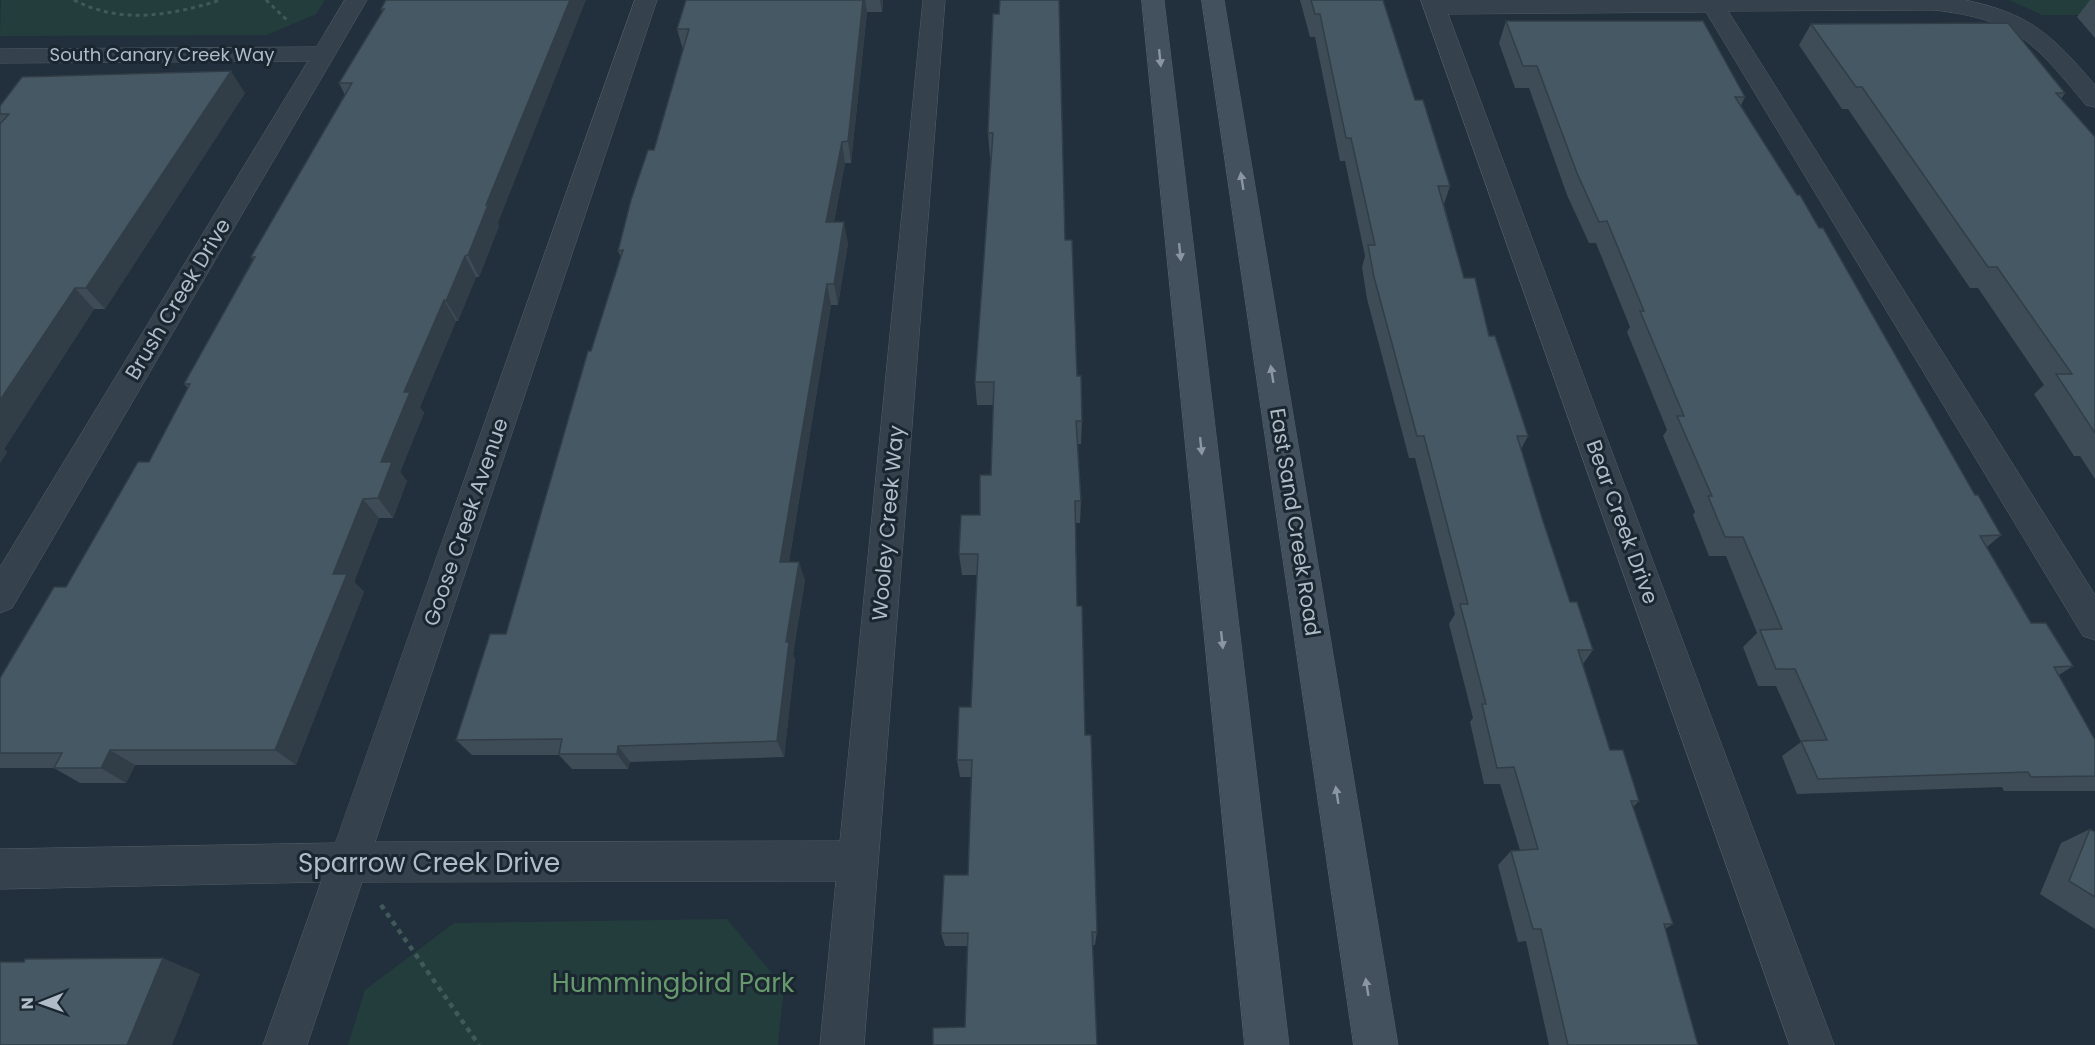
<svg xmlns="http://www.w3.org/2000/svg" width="2095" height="1045" font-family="Poppins,sans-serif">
  <rect width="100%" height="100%" fill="#21303c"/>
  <path fill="#233d3c" d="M325 0 316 14 267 35 0 36 1 0Z
    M2009 0H2095V15H2042Z
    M727 919 784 988 778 1045H348L365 990 454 923Z"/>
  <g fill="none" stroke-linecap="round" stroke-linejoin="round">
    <g stroke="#535f69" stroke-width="1">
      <path id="street" d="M345 0H367L12 608 0 613V567L308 61 0 63V49L316 47Z
        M635 0H657L375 842 840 841 923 0H945L864 1045H820L836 881 362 882 307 1045H263L321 882 0 889V849L335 843Z
        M1421 0H1965C2031 14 2052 35 2095 85V107L2086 105C2034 43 2017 19 1933 10L1728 11 2095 595V640L2083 636 1706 12 1448 14 1834 1045H1790Z"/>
    </g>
    <g stroke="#535f69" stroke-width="1">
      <path id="secondary" d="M1142 0H1164L1289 1045H1245Z
        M1202 0H1224L1398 1045H1354Z"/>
    </g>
    <path stroke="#415958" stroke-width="3" stroke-dasharray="4 4" stroke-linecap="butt" d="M74 0C122 25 171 15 221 0
      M266 0 289 22"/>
    <path stroke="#415958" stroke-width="4.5" stroke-dasharray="5 5" stroke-linecap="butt" d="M381 905 479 1045"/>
    <use href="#street" fill="#35414c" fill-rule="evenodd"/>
    <use href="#secondary" fill="#43515f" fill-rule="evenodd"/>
  </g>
  <path fill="#3d4c57" d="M386 0 499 226 479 277H476L458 321H456L420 407 424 413 400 472 407 481 393 518H379L354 582 364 592 296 765H135L126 783H80L54 768H0V678L66 587 149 462 188 388 184 384 253 259 251 257 345 95 339 83 382 12 381 9Z
    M686 0H883L882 12H867L851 163H845L834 222 848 243 838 305H831L789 562 805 580 793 654 795 659 784 757 630 762 628 769H572L559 755H472L456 740 506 634 621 257 618 251 654 150 683 50 677 29Z
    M1300 0H1383L1415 100 1450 186 1444 204 1464 278 1489 336 1528 436 1521 449 1543 521 1570 602 1593 650 1583 664 1610 750 1639 801 1633 807 1673 924 1665 929 1698 1045H1549L1526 941 1518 942 1498 865 1511 851 1520 850 1500 784H1484L1470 722 1473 718 1449 624 1455 614 1415 458H1409L1367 299 1362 267 1365 256 1345 161H1340L1315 37H1310Z
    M2090 0H2095V38L2077 17Z
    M993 14 1065 240 1082 421 1081 444H1077L1081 501 1080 523H1075L1077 606 1097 932 1095 945H1093L965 1027 967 946H945L941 933 968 875 972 777H960L957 760 971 707 977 575H962L959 554 980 515 991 475 993 405H977L975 382 991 157H990L988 133Z
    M1506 21 1745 97 1741 105 1975 495 2001 535 1987 547 2031 623 2073 666 2059 675 2094 738H2095V791H2004L2002 787 1797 794 1782 756 1801 742 1776 686H1758L1743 647 1757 633 1726 556H1709L1693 515 1695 512 1663 436 1667 430 1627 332 1630 327 1596 243H1589L1567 195 1529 88H1515L1499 43Z
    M1811 24 2065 93 2061 99 2095 137V479L2080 456H2074L2034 394 2044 385 1978 288H1970L1848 109H1842L1799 45Z
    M245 93 105 309H94L4 449 7 452 0 463 1 123 0 122V106Z
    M2090 829 2095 832V929L2040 894 2061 843Z"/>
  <path fill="#323e47" d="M570 0H586L498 223 499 226 479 277 468 255 486 205Z
    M863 0H865L867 12 851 163 848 141Z
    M880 0H883L882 12Z
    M231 71 245 93 105 309 86 288Z
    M842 142 845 163 830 243 826 222Z
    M844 222 848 243 838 305 834 284Z
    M465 256 476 277 458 321 446 301Z
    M827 284 831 305 786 580 780 562Z
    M75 288 94 309 4 449 7 452 0 463V400Z
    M444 300 456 321 420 407 424 413 400 472 407 481 393 518 378 498 381 462 404 392Z
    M363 499 379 518 354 582 364 592 296 765 275 750 333 574Z
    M799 562 805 580 793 654 795 659 784 757 777 741 786 642Z
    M618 746 630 762 628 769 617 754Z
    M110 750 135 765 126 783 101 768Z
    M163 958 200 974 172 1045H127Z"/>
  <path fill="#475865" stroke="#323e47" stroke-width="1.5" d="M386 0H570L486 205H488L468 255 465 256 446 301 444 300 404 392H410L381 462H392L378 498 363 499 333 574H347L275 750H110L101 768H54L62 753H0V678L54 587H66L138 462H149L190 384H184L255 257H251L352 83H339L384 9H381Z
    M686 0H863L848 141 842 142 826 222H844L834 284H827L780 562H799L786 642H789L777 741 618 746 617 754H559L562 739 456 740 490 634H506L588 351H591L623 250 618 251 631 200 648 150H654L689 29H677Z
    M1000 0H1059L1065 240H1072L1077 376H1081L1082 421H1076L1081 501H1075L1077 606H1082L1085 735H1091L1097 932H1092L1097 1045H933V1028L965 1027 968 933H941L944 875H968L972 760H957L959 707H971L978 554H959L961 515H980V475H991L994 382H975L993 133H988L993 14H999Z
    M1311 0H1383L1415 100H1423L1450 186H1438L1464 278H1475L1489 336H1495L1528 436H1517L1543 521 1570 602H1577L1593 650H1578L1610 750H1623L1639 801H1631L1673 924H1664L1698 1045H1568L1541 929H1533L1511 851 1538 849 1514 767 1497 768 1482 704H1486L1460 604H1468L1424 436H1417L1374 277 1368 245H1375L1351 138H1346L1320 14H1315Z
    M1506 21H1703L1745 97H1735L1797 195H1800L1819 228H1823L1975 495H1978L2001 535 1980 536 2031 623H2046L2073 666 2054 667 2094 738H2095V776L2031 777 2028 772 1818 779 1801 741 1827 740 1795 669H1776L1760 630 1782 629 1743 537H1725L1708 496H1712L1677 416H1684L1640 311H1644L1607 221 1599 222 1577 173 1537 66H1523Z
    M2008 23 2065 93H2056L2095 137V433L2056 374H2072L1997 267H1988L1862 87H1856L1811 24Z
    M231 71 86 288H75L0 400V124L9 114H0V106L22 77Z
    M2090 829 2095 832V897L2069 881Z
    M163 958 127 1045H0V962H24L25 959Z"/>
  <defs><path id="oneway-solid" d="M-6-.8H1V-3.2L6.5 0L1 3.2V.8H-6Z" transform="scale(1.5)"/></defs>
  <g fill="#8a97a3">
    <use href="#oneway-solid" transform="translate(1160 58) rotate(84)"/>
    <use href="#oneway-solid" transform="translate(1242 181) rotate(-99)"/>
    <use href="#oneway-solid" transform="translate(1180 252) rotate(84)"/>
    <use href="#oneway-solid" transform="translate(1272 374) rotate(-99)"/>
    <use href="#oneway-solid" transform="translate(1201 446) rotate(84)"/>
    <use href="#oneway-solid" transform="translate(1222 640) rotate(84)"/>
    <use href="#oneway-solid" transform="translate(1337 795) rotate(-99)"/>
    <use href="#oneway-solid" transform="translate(1367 987) rotate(-99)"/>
  </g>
  <g text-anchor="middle" stroke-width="6" stroke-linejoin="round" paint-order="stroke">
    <g font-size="18" fill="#b0bcc8" stroke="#1a2630">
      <text x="162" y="61">South Canary Creek Way</text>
    </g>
    <g font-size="21" fill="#b0bcc8" stroke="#1a2630">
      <text transform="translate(178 299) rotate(-59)" y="7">Brush Creek Drive</text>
      <text transform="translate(466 522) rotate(-71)" y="7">Goose Creek Avenue</text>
      <text transform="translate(1295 522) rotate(81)" y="7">East Sand Creek Road</text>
      <text transform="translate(1622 522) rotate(70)" y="7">Bear Creek Drive</text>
      <text transform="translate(888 523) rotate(-85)" y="7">Wooley Creek Way</text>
    </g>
    <g font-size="26" fill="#b0bcc8" stroke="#1a2630">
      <text x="429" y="872">Sparrow Creek Drive</text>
    </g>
    <g font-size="26" fill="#66996b" stroke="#1a2630">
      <text x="673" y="992">Hummingbird Park</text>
    </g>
  </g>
  <g transform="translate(42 1003) rotate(269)" stroke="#1a2630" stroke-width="4.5" paint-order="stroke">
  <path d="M0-4.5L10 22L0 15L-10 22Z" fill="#b0bcc8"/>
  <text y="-9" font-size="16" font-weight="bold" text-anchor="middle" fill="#b0bcc8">N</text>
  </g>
</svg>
